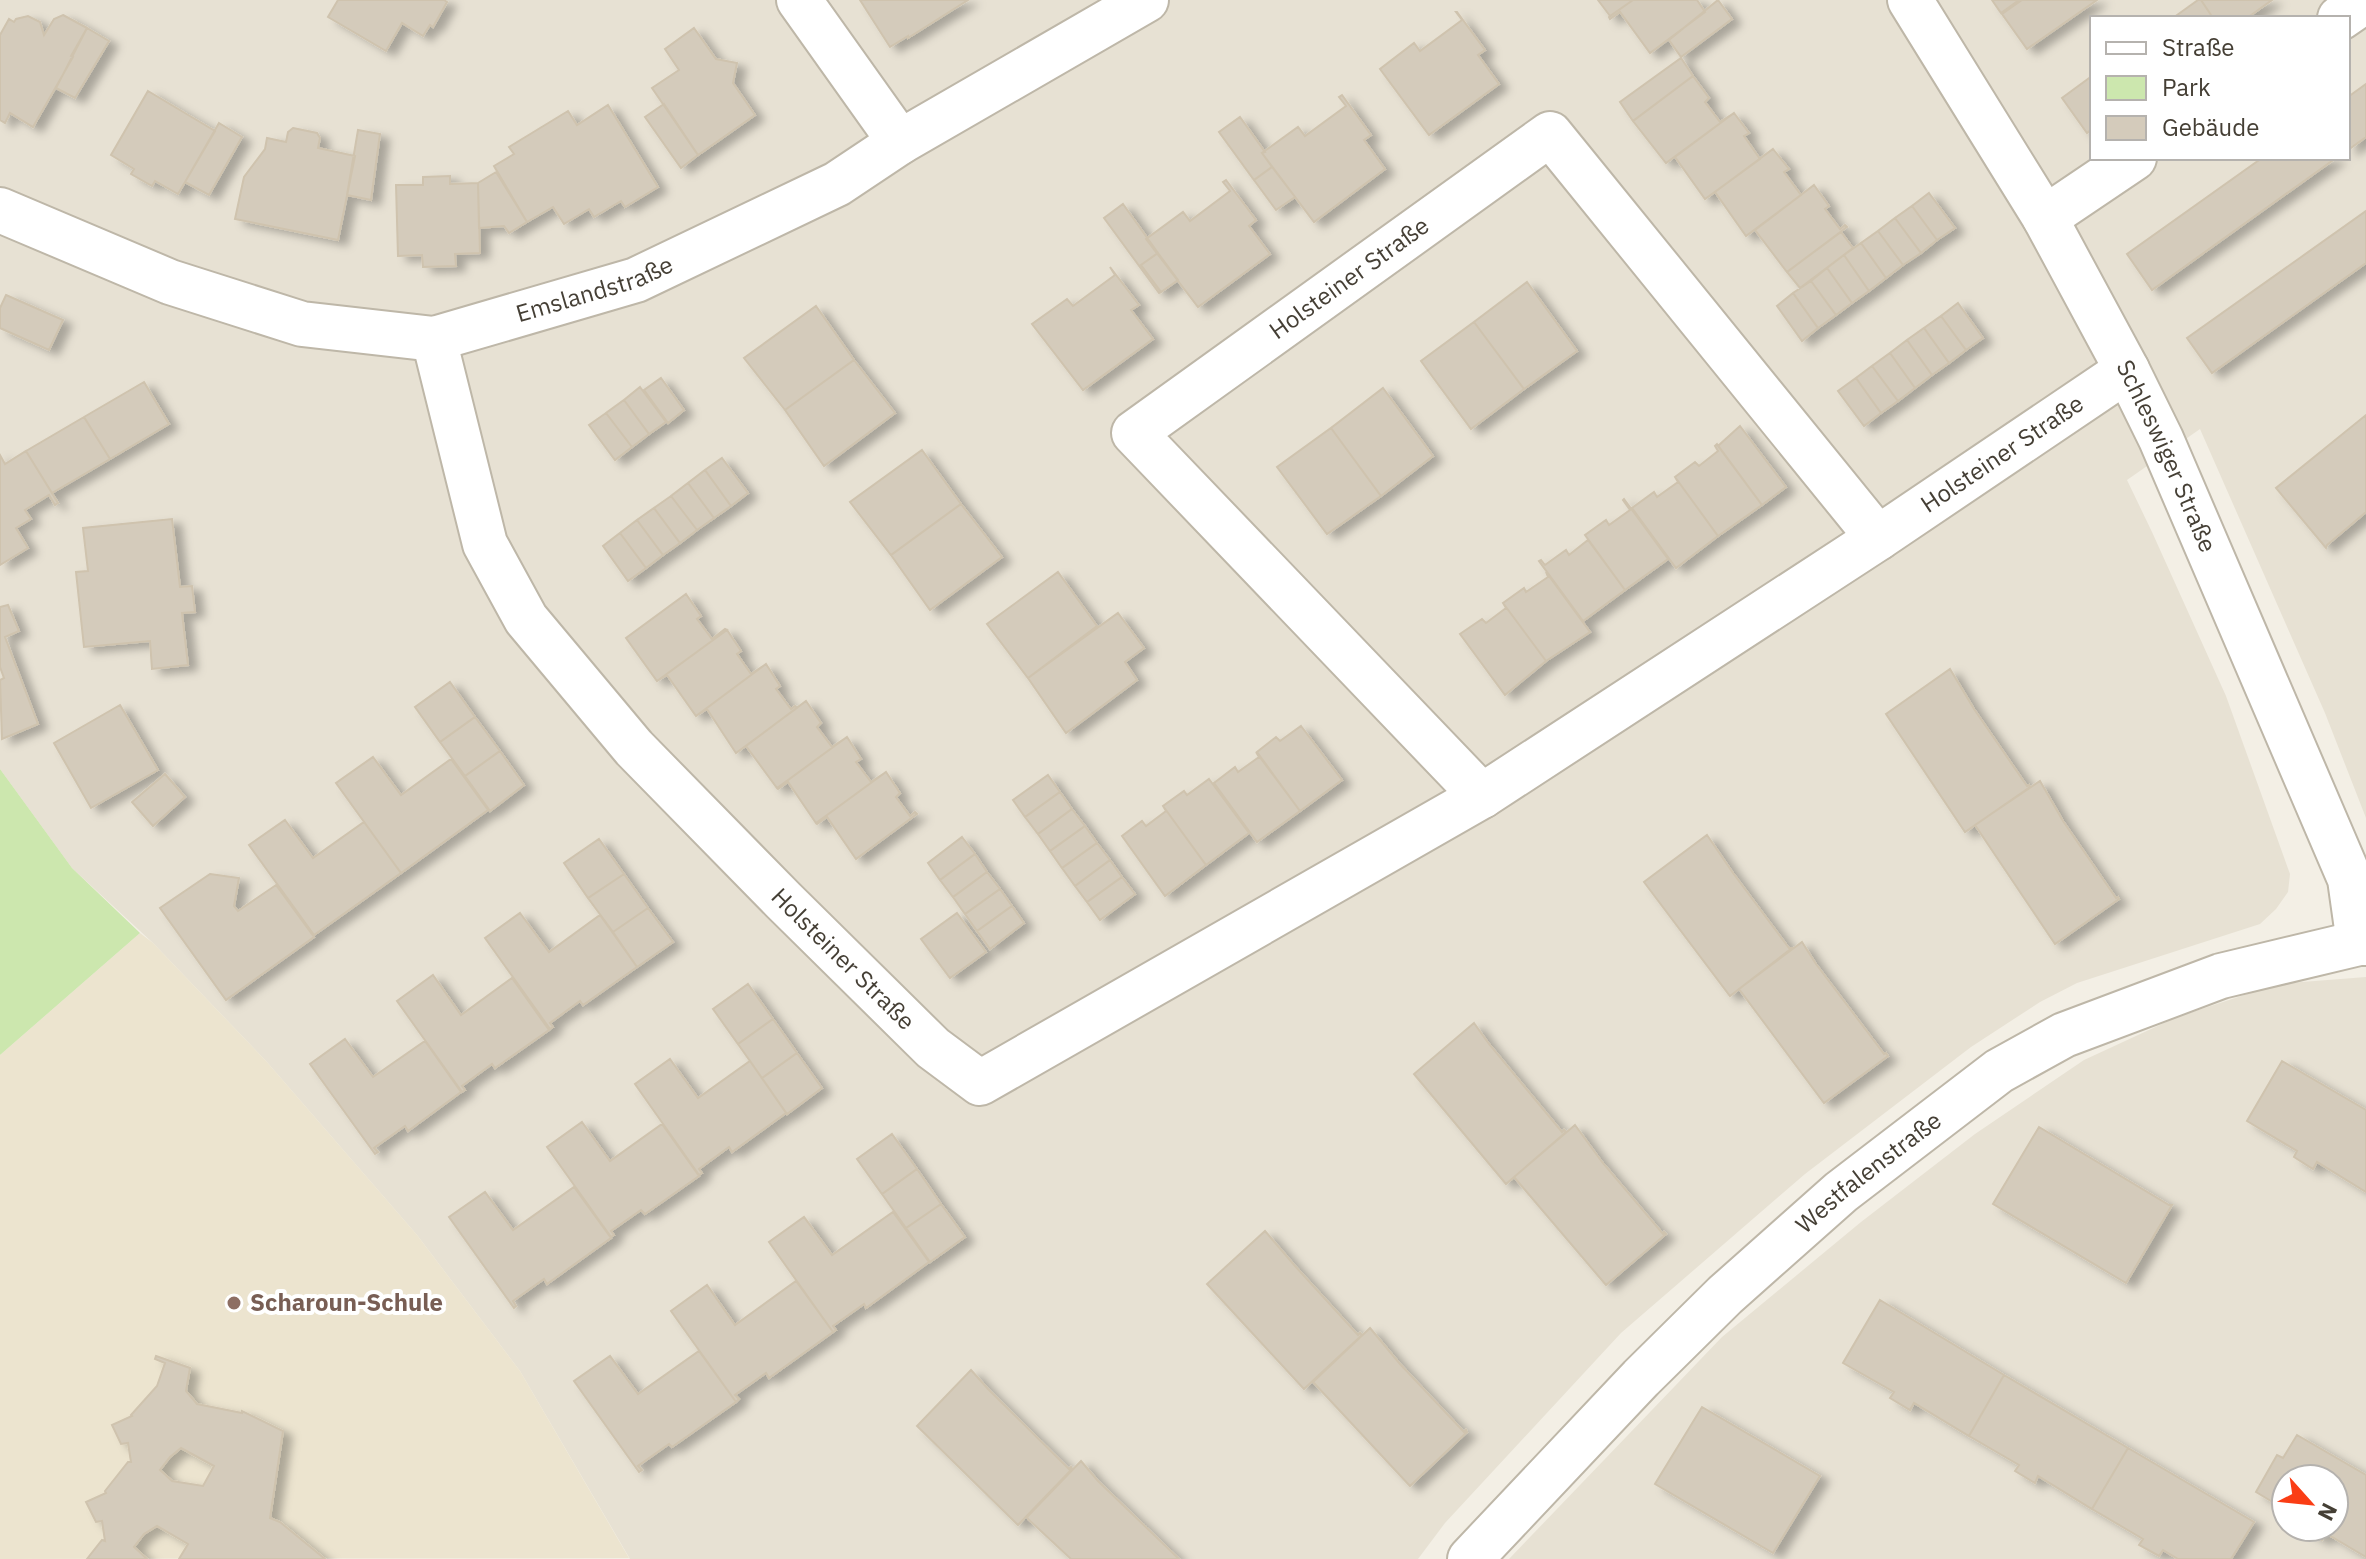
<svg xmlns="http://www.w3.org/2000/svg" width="2366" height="1559" font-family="'IBM Plex Sans',sans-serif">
  <defs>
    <filter id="shadow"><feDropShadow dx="9" dy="5" stdDeviation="4" flood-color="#0004"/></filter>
  </defs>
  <rect width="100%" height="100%" fill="#f3efe5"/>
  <path fill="#e7e1d3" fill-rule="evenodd" d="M0 0H2366V818L2325 713 2200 429 2127 480 2152 532 2226 696 2290 874 2288 892 2276 909 2260 924 2077 983 2040 1002 1971 1047 1805 1174 1621 1333 1445 1523 1418 1559H630L520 1371 417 1235 266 1061 153 943 72 868 0 769ZM2092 18H2348V158H2092Z
    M2366 977V1559H1509L1722 1337 1861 1222 1975 1134 2084 1060 2177 1017 2278 984ZM2286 1479H2334V1527H2286Z"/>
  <path fill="#ece4cf" d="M140 933 153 943 266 1061 417 1235 520 1371 629 1558 0 1559V1055Z"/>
  <path fill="#cce7ae" d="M0 769 72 868 140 933 0 1055Z"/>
  <path fill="#d4cbbb" stroke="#cfc3ae" stroke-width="2" fill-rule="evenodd" filter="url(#shadow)" d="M338 0H444L447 2 433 27 430 25 423 36 402 23 386 51 328 17Z
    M860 0H968L908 38V36L890 47Z
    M1598 0H1633L1610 16Z
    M1633 0H1697L1705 12 1650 53 1620 12 1610 19 1609 17Z
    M1718 0 1732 19 1681 57 1669 40Z
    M1992 0H2019L2001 13Z
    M2022 0H2097L2027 49 2002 14Z
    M2198 0H2201L2213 18H2173Z
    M2201 0H2272L2247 18H2213Z
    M1456 12H1457L1485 50 1478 55 1499 84 1429 135 1380 69 1414 43 1420 51 1462 20Z
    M63 15 87 28 71 56 73 57 33 127 10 113 5 123 0 120V35L9 19 14 22 16 19 28 16 40 22 44 35 54 19Z
    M87 28 109 41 75 98 56 88Z
    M694 28 716 59 737 63 733 83 755 115 698 155 652 88 679 70 665 49Z
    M1681 58 1693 76 1633 121 1620 102Z
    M1693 76 1709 98 1705 102 1720 122 1734 113 1666 163 1633 121Z
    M2092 76V129L2087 133 2062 98Z
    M2366 84V137L2348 150V97Z
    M148 91 215 131 178 194 155 181 152 186 131 174 134 169 111 155Z
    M1342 95 1371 135 1364 140 1385 169 1314 222 1262 153 1298 127 1305 136 1346 106 1339 97Z
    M664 104 698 155 681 168 645 117Z
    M608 105 658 187 625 207 621 201 594 217 589 209 564 224 553 207 527 222 494 166 514 154 509 147 568 111 577 125Z
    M1734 113 1749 133 1744 136 1760 159 1705 199 1675 157Z
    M1240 117 1265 152 1262 153 1272 167 1254 180 1219 132Z
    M219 123 242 137 209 195 185 182Z
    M293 128 317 133 320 138 318 148 355 156 338 240 235 219 244 177 265 149 267 138 286 142 288 132Z
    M358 130 380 134 371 200 347 195Z
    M1773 149 1789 169 1784 172 1801 195 1746 236 1715 192Z
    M2262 158H2336L2152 290 2127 254Z
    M1272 167 1295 197 1276 210 1254 180Z
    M496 172 527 222 509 233 504 226 479 228 478 183Z
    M450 176V184L478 183 480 253 455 254 456 266 423 267 422 255 398 256 396 185H423V177Z
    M1226 180 1256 220 1249 226 1270 254 1198 307 1146 239 1183 212 1190 221 1230 191 1223 182Z
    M1814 185 1829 206 1825 209 1840 229 1845 225 1847 227 1787 272 1755 230Z
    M1929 193 1955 228 1937 240 1912 206Z
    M1123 204 1158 253 1141 265 1161 292 1159 293 1104 218Z
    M1912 206 1937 240 1921 253 1895 218Z
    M2366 211V263L2212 373 2187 338Z
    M1895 218 1921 253 1903 265 1878 231Z
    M1878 231 1903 265 1886 278 1861 243Z
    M1841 232 1853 248 1800 288 1787 272Z
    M1861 243 1886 278 1869 291 1844 255Z
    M1158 253 1178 280 1161 292 1141 265Z
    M1844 255 1869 291 1852 303 1827 268Z
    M1110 267 1139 305 1131 310 1153 339 1083 390 1032 324 1067 299 1073 306 1115 275Z
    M1827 268 1852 303 1836 315 1811 281Z
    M1811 281 1836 315 1818 328 1793 293Z
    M1527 282 1577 351 1524 389 1474 322Z
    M1793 293 1818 328 1802 341 1777 306Z
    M6 295 63 320 49 350 0 328V308Z
    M1958 303 1983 338 1966 350 1941 316Z
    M816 306 854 360 785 410 744 358Z
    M1941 316 1966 350 1949 363 1924 328Z
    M1474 322 1524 389 1471 429 1421 361Z
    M1924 328 1949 363 1932 375 1907 340Z
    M1907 340 1932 375 1915 388 1890 353Z
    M1890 353 1915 388 1898 401 1872 366Z
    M854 360 895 413 824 466 785 410Z
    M1872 366 1898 401 1881 413 1856 378Z
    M661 378 684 410 668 423 644 390Z
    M1856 378 1881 413 1864 426 1838 391Z
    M144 382 169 424 110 459 84 417Z
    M640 387 666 422 649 434 624 400Z
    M1383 388 1433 456 1381 496 1331 428Z
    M624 400 649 434 632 447 606 413Z
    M606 413 632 447 615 460 589 425Z
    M2366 415V512L2327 545 2326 548 2276 488Z
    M84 417 110 459 52 493 26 451Z
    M1740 426 1786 487 1762 505 1718 446Z
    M1331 428 1381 496 1327 534 1277 467Z
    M1717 444 1762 505 1718 536 1675 477 1695 462 1699 466 1718 451 1715 446Z
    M922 450 961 504 891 555 850 502Z
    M26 451 58 503 55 505 49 495 25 510 31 519 16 528 28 548 0 565V455L5 464Z
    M722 458 748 493 731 506 705 470Z
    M705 470 731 506 714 518 688 483Z
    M1675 477 1718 536 1676 568 1632 508 1654 492 1657 497 1678 482Z
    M688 483 714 518 697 530 671 496Z
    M671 496 697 530 680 543 654 508Z
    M1624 499 1668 559 1625 590 1585 535 1606 520 1609 525 1630 510 1623 500Z
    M961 504 1002 557 930 610 891 555Z
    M654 508 680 543 663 555 637 520Z
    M172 519 180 587 192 586 195 612 182 613 188 665 152 669 150 641 84 647 76 572 88 571 83 528Z
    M637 520 663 555 646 568 620 533Z
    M620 533 646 568 628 581 603 546Z
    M1588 540 1625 590 1583 621 1539 561 1541 560 1545 565 1566 550 1569 555Z
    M1058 572 1097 626 1028 678 987 624Z
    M1546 572 1590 632 1546 661 1503 603 1524 588 1526 592 1548 577Z
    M686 594 701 616 697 619 712 639 725 629 727 630 657 681 626 638Z
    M1503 603 1546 661 1505 695 1460 634 1482 619 1486 623 1506 608Z
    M8 605 19 631 5 637 38 724 2 739 0 680 4 678 0 667V607Z
    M1118 613 1144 648 1125 662 1137 680 1066 733 1028 678Z
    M727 630 741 651 737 654 751 674 766 664 696 716 667 675 657 681Z
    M766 664 780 686 776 689 791 709 795 706 797 708 736 753 707 709 696 716Z
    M1950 669 1974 709 2027 786 2029 785 2030 787 1965 832 1886 714Z
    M450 682 475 717 440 742 415 707Z
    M806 701 821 723 817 727 832 747 847 737 777 788 746 746Z
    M120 705 158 770 91 808 54 743Z
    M475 717 500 751 465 776 440 742Z
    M1301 726 1342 780 1300 811 1257 752 1276 737 1280 741Z
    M847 737 861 759 856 762 871 782 886 772 816 823 788 782 778 789 777 788Z
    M500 751 524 785 490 811 465 776Z
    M1256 752 1300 811 1257 842 1214 783 1235 767 1238 772 1259 757Z
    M373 757 401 795 451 759 488 810 401 873 336 783Z
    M886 772 900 793 896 797 910 816 915 812 917 814 856 859 827 817 817 824 816 823Z
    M165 774 185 797 153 826 132 802Z
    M1048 775 1060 792 1025 817 1013 800Z
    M1209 779 1249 833 1206 865 1163 806 1184 791 1187 795Z
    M2040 781 2063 821 2116 898 2118 897 2119 899 2055 944 1975 825Z
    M1060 792 1072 809 1038 834 1025 817Z
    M1163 806 1206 865 1165 896 1122 836 1142 821 1146 826 1166 811Z
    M1072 809 1085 826 1050 851 1038 834Z
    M285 820 313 858 364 822 401 873 314 935 249 845Z
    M1085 826 1097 843 1062 868 1050 851Z
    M1707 835 1733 873 1789 948H1792L1730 996 1644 882Z
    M962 837 975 854 940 880 928 863Z
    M599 839 624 874 588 898 564 863Z
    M1097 843 1110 860 1075 886 1062 868Z
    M975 854 987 872 953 897 940 880Z
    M1110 860 1122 877 1087 902 1075 886Z
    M987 872 1000 889 965 914 953 897Z
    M210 874 239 878 234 906 238 911 276 885 314 937 226 1000 160 908Z
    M624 874 648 908 613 932 588 898Z
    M1122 877 1135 894 1100 920 1087 902Z
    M1000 889 1012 906 977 931 965 914Z
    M1012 906 1024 923 990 949 977 931Z
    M648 908 673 942 637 967 613 932Z
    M520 913 549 952 600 915 637 967 583 1005 580 1001 550 1023 553 1027 550 1029 485 938Z
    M957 913 986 952 950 978 921 939Z
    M1802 942 1816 964 1872 1038 1884 1054 1886 1053 1888 1056 1824 1103 1739 989Z
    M433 975 461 1015 512 978 549 1030 495 1068 492 1064 462 1086 465 1090 462 1092 397 1001Z
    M748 984 773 1019 738 1044 713 1009Z
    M773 1019 797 1053 762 1078 738 1044Z
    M1474 1023 1489 1044 1562 1132 1564 1130 1566 1132 1506 1184 1414 1074Z
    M345 1039 373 1077 425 1041 461 1092 408 1131 405 1126 374 1148 378 1152 375 1154 310 1064Z
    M797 1053 822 1088 787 1114 762 1078Z
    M670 1059 698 1098 750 1061 786 1113 732 1152 729 1147 699 1169 702 1173 699 1175 635 1084Z
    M2282 1061 2366 1110V1192L2317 1162 2313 1169 2294 1157 2297 1151 2247 1121Z
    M582 1122 610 1161 662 1124 699 1176 645 1214 641 1210 611 1231 614 1235 611 1237 547 1147Z
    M1575 1125 1602 1162 1663 1234 1664 1232 1666 1234 1606 1285 1514 1177Z
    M2039 1127 2169 1205H2172L2126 1283 1993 1204Z
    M892 1134 917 1169 882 1194 857 1159Z
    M917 1169 941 1204 906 1228 882 1194Z
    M574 1187 611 1238 547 1284 544 1279 513 1301 516 1306 514 1308 449 1217 485 1192 513 1230Z
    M941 1204 965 1237 930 1262 906 1228Z
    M893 1212 929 1262 866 1308 864 1304 833 1326 836 1330 833 1332 769 1242 804 1217 832 1255Z
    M1265 1231 1295 1266 1358 1335 1360 1333 1362 1335 1304 1389 1207 1284Z
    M796 1281 833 1332 769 1378 766 1373 735 1395 739 1399 736 1402 671 1311 707 1285 735 1325Z
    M1880 1300 2004 1375 1969 1436 1914 1403 1910 1410 1890 1398 1894 1392 1843 1363Z
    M1370 1328 1400 1364 1464 1432 1466 1430 1467 1432 1410 1486 1313 1382Z
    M699 1351 736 1402 672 1447 669 1444 638 1466 642 1470 639 1472 574 1381 610 1356 638 1394Z
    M156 1356 190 1368 186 1391 197 1404 242 1413V1411L283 1431 270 1518 280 1522 325 1559H179L188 1544 157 1526 144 1534 134 1547 147 1559H87L102 1540 105 1541 102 1521 96 1522 86 1502 106 1493 105 1491 128 1462H131L128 1443 121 1444 112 1425 132 1416 131 1415 157 1386 165 1363 155 1359ZM181 1448 214 1466 203 1486 172 1481 160 1470 170 1457Z
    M971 1370 988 1389 1069 1469 1071 1467 1072 1469 1018 1525 917 1426Z
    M2004 1375 2128 1448 2092 1509 2038 1476 2035 1483 2015 1471 2019 1465 1969 1436Z
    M1702 1407 1820 1476 1773 1553 1655 1484Z
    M2297 1435 2366 1475V1557L2327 1534 2322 1540 2303 1529 2304 1527H2334V1479H2286V1510L2256 1492 2277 1455 2283 1458Z
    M2128 1448 2254 1522 2231 1559H2178L2163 1550 2159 1556 2139 1545 2143 1539 2092 1509Z
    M1081 1461 1098 1481 1179 1559H1071L1028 1519 1027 1517Z"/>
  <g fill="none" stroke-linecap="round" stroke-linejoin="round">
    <g stroke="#beb7a8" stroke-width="48">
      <g id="minor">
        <path d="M799 0 900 142"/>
        <path id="s1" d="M1910 0 2045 218 2127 370 2161 439 2350 879 2359 943"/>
        <path d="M2340 18 2366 0"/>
        <path id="s2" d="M0 210 170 282 302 324 434 339 636 280 837 184 900 142 1146 0"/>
        <path d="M2045 218 2134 158"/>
        <path id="s3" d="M434 339 485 544 526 619 634 748 783 900 933 1048 980 1083 1482 796 1878 538 2127 370"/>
        <path id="s4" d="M1482 796 1134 433 1550 134 1878 538"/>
        <path id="s5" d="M1470 1559 1641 1378 1725 1295 1841 1192 1999 1071 2064 1035 2221 976 2359 943H2366"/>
      </g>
    </g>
    <use href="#minor" stroke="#fff" stroke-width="44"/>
  </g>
  <circle fill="#8d6e63" stroke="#fff" stroke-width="3" cx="234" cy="1303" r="8"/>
  <g text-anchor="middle" stroke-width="8" stroke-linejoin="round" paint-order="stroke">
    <g font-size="24" fill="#453f35" stroke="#fff">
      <text dy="8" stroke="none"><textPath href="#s4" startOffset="768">Holsteiner Straße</textPath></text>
      <text dy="8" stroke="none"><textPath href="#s2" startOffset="624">Emslandstraße</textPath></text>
      <text dy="8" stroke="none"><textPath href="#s3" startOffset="2148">Holsteiner Straße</textPath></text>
      <text dy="8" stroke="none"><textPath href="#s1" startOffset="524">Schleswiger Straße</textPath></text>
      <text dy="8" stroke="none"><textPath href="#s3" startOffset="762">Holsteiner Straße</textPath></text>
      <text dy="8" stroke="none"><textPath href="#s5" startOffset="556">Westfalenstraße</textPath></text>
    </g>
    <g font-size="24" font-weight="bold" fill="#785e54" stroke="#fff" text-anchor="start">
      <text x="250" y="1311">Scharoun-Schule</text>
    </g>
  </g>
  <rect x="2090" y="16" width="260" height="144" fill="#ffffff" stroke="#b5b2ae" stroke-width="2"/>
  <rect x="2106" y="42" width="40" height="12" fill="#ffffff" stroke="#b5b2ae" stroke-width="2"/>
  <text x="2162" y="56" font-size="24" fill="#453f35">Straße</text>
  <rect x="2106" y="76" width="40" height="24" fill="#cce7ae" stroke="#b5b2ae" stroke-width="2"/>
  <text x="2162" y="96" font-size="24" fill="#453f35">Park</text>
  <rect x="2106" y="116" width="40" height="24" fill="#d4cbbb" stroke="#b5b2ae" stroke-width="2"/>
  <text x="2162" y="136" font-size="24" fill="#453f35">Gebäude</text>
  <g transform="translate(2310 1503) rotate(117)"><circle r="38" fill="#ffffff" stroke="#b5b2ae" stroke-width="2"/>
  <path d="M0-6L14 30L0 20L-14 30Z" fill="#fa3d15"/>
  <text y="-12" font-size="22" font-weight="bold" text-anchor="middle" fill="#453f35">N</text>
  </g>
</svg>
